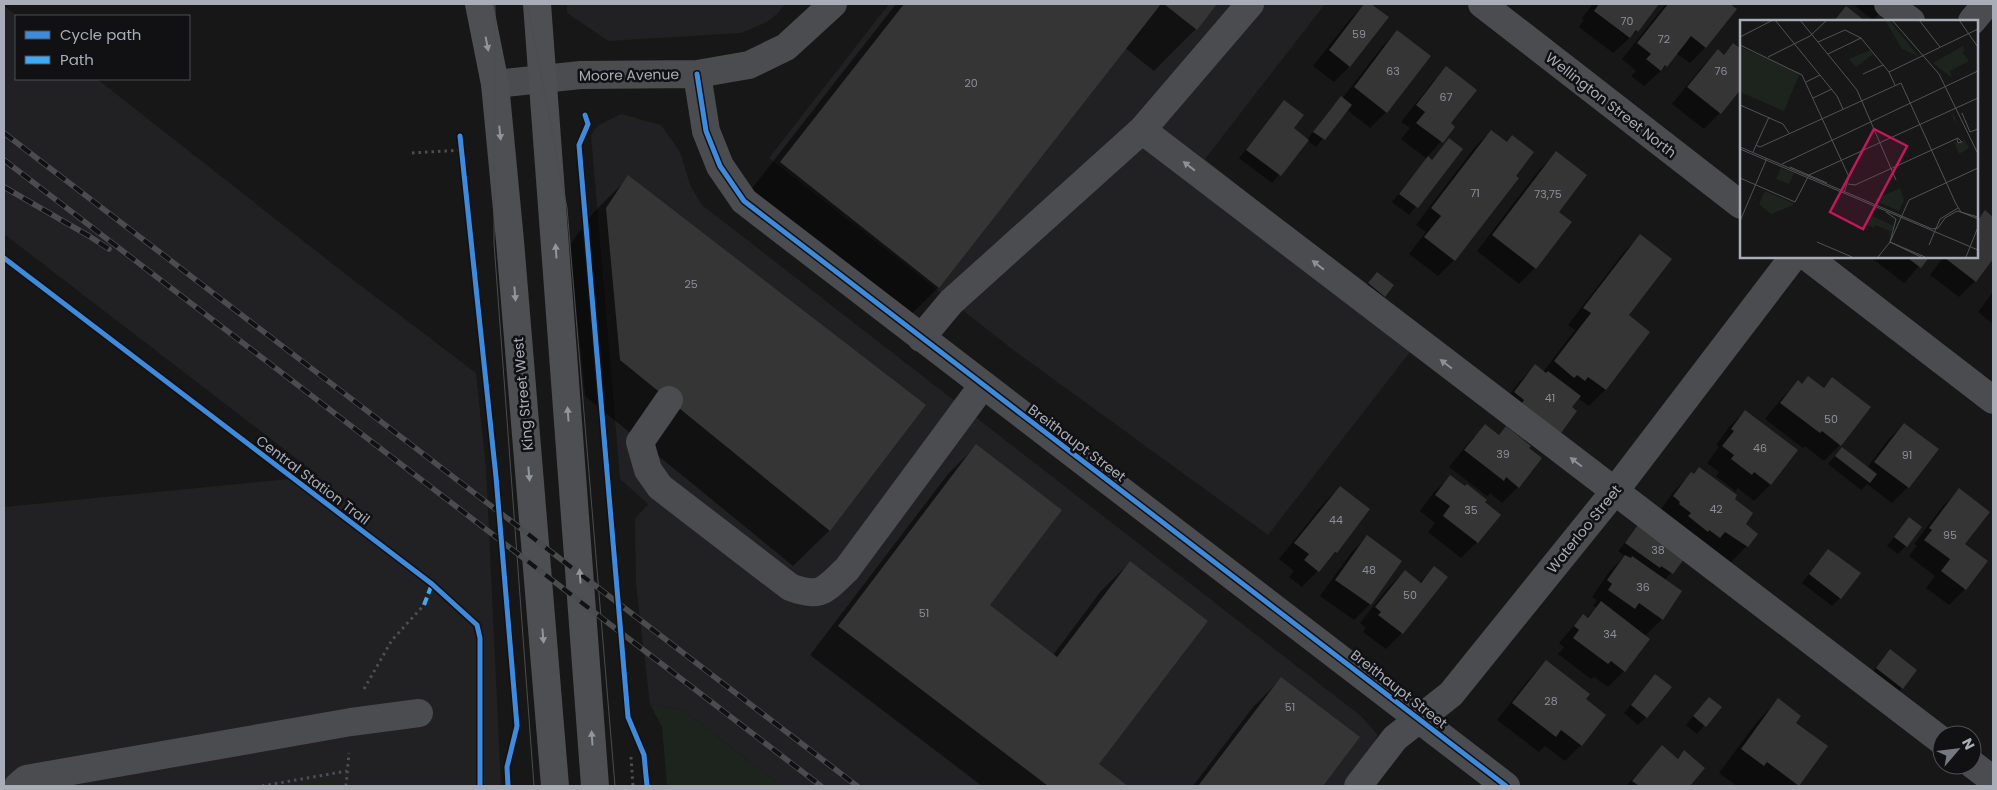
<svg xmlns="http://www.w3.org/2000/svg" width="1997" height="790" font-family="Poppins,sans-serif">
  <rect width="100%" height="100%" fill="#171717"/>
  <path fill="#212123" d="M567 4H785L777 14 767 22 741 33 608 41 567 13Z
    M889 4H1325L1205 159 1424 334 1268 535 1016 352 769 158Z
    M4 6 17 16 16 79H97L348 276 476 373 486 468 501 786H4V507L319 476 4 234Z
    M621 114 661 125 680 152 690 185 702 205 1361 716 1377 734 1375 750 1347 786H781L683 710 650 704 636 584 635 519 648 504 620 479 591 135 597 126Z"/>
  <path fill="#1d241e" d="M650 704 683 710 781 786H667L662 727Z
    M339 779 340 786H294Z"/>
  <path fill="#0007" d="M896 4H1216L1196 29 1154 71 1125 48 939 287 896 329 739 205Z
    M1365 4H1369L1387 18 1350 66 1334 82 1313 66 1351 18Z
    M1593 4H1658L1637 31 1613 53 1579 27 1584 20 1582 18Z
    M1666 4H1728L1735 10 1706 47 1690 63 1676 53 1666 66 1644 86 1631 76 1636 71 1622 59Z
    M1853 4H1900L1879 14 1873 20Z
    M1398 31 1386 112 1370 128 1346 109 1316 147 1307 140 1272 183 1239 158 1285 102 1292 128 1307 140 1333 106 1341 98 1342 99 1382 47Z
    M1733 45 1720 113 1704 129 1672 104 1702 67 1718 51 1723 55Z
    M1446 68 1449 124 1454 127 1427 157 1431 161 1449 140 1461 149 1409 215 1392 202 1427 159 1401 139 1410 128 1401 122 1431 84Z
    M1491 131 1506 143 1512 137 1514 176 1517 178 1454 260 1438 276 1409 254 1426 232 1416 225 1475 147Z
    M1556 153 1557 212 1535 268 1519 284 1477 251 1540 169Z
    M629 177 924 405 829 531 793 566 585 396 570 245 593 213Z
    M1985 212 1993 218V257L1975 281 1959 297 1930 275 1944 256H1976V221Z
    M1640 236 1627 315 1649 332 1605 390 1589 406 1578 398 1499 409 1519 382 1535 366 1543 372 1575 330 1568 325 1624 252Z
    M1869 256H1928L1904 283Z
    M1377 273 1384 296 1376 304 1361 292Z
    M1993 292V324L1978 312Z
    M1832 379 1840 445 1824 461 1805 446 1803 448 1765 419 1782 398 1798 382 1802 385 1823 388Z
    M1745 411 1796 450 1770 485 1754 501 1738 488 1735 491 1716 476 1719 472 1707 463 1719 447 1716 445 1729 427Z
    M1904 424 1908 487 1892 503 1867 484 1861 490 1828 464 1842 448 1867 468 1888 440Z
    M1485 426 1518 487 1502 503 1490 493 1487 496 1449 467 1469 442Z
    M976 446 988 605 1053 655 1101 591 1130 562 1098 764 1126 786H982L810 655 948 474Z
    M1691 474 1733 499 1744 524 1747 546 1731 562 1658 513 1675 490Z
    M1450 477 1477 542 1461 558 1428 532 1435 523 1420 511 1434 492Z
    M1340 487 1336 552 1302 587 1289 577 1294 571 1279 559 1324 503Z
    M1959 490 1965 589 1949 605 1926 588 1935 576 1909 556 1917 546 1914 544 1943 506Z
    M1909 519 1906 546 1898 554 1887 546Z
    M1643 521 1685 555 1665 580 1662 619 1645 636 1649 639 1624 671 1608 687 1594 677 1591 679 1558 654 1564 647 1559 643 1583 615 1586 618 1596 608 1593 606 1597 600 1592 597 1609 572 1625 556 1618 551Z
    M1367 537 1370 604 1354 620 1320 596 1351 553Z
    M1828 550 1840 598 1832 606 1802 583Z
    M1434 568 1447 577 1402 633 1386 649 1363 632 1366 628 1360 623 1389 587 1405 571 1419 583Z
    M1890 651 1902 688 1894 696 1869 676Z
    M1546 662 1584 699 1581 745 1565 761 1545 746 1539 752 1497 720 1530 678Z
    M1655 676 1646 717 1638 725 1624 713Z
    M1281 679 1359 737 1322 786H1193L1253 707Z
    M1778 700 1794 723 1798 785 1746 786 1744 785 1737 786 1719 773 1756 723Z
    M1701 706 1720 707 1697 734 1686 725Z
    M1662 747 1677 759 1684 752 1704 768 1689 786H1626Z"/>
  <path fill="#353536" d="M904 4H1161L939 288 780 162Z
    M1164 4H1217L1197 30Z
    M1364 4H1371L1389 17 1350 67 1329 50Z
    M1599 4H1659L1638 32 1636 30 1630 38 1594 11Z
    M1668 4H1730L1737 9 1706 48 1691 36 1667 67 1665 65 1661 71 1646 59 1651 54 1637 43Z
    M1846 6 1865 21H1834Z
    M1397 30 1431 56 1387 113 1354 87Z
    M1733 43 1741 49V89L1721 114 1687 87 1718 49 1724 55Z
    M1446 66 1477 90 1451 123 1455 127 1443 143 1416 123 1425 112 1416 105Z
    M1341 96 1352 105 1325 140 1313 132Z
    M1284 100 1304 115 1294 128 1309 140 1281 176 1246 150Z
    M1491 130 1507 142 1512 135 1534 152 1516 176 1519 178 1455 261 1424 237 1441 216 1431 208Z
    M1449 138 1463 149 1418 208 1399 194 1428 156 1432 160Z
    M1556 151 1587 175 1559 212 1572 222 1536 269 1492 235Z
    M628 175 926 405 830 531 620 360 606 208Z
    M1985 210 1993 217V259L1976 282 1945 258 1946 256H1976V223Z
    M1640 234 1672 259 1629 315 1650 332 1606 390 1588 377 1585 381 1577 375 1574 378 1554 361 1591 313 1583 308Z
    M1905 256H1930L1921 268Z
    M1377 272 1394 285 1385 297 1368 283Z
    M1535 364 1546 373 1548 371 1581 396 1572 407 1577 411 1561 433 1522 403 1524 400 1514 392Z
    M1808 376 1824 388 1832 377 1871 407 1841 446 1822 431 1820 433 1780 403 1798 380 1802 384Z
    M1745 410 1798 450 1771 485 1754 472 1752 475 1731 459 1734 455 1722 446 1734 431 1731 429Z
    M1904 423 1939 449 1909 488 1874 462Z
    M1485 424 1499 435 1506 426 1531 446 1529 448 1542 458 1519 488 1506 477 1504 481 1464 450Z
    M976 444 1062 510 990 605 1057 657 1130 561 1208 621 1099 764 1128 786H1048L838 626Z
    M1842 447 1877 474 1870 483 1835 456Z
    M1699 467 1737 495 1735 499 1753 513 1746 524 1758 534 1748 547 1725 532 1720 538 1709 530 1708 532 1688 516 1691 513 1679 504 1680 502 1673 496 1691 472 1694 474Z
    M1450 475 1465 486 1467 484 1487 500 1485 502 1501 515 1478 543 1443 516 1450 506 1435 495Z
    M1340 486 1370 509 1337 553 1335 552 1319 572 1304 560 1309 554 1294 543Z
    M1959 488 1990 512 1965 544 1988 561 1966 590 1941 571 1950 559 1924 540 1932 530 1929 528Z
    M1909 517 1922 527 1907 547 1894 537Z
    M1642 519 1687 555 1673 574 1661 566 1660 568 1625 543Z
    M1367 535 1402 561 1371 605 1335 580Z
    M1828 549 1861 573 1841 599 1809 574Z
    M1625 555 1631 558 1632 556 1682 591 1663 620 1639 603 1635 609 1608 590 1612 584 1607 580Z
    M1434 566 1448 577 1403 634 1378 615 1381 612 1375 607 1405 570 1421 583Z
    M1601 601 1650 639 1625 672 1611 661 1608 664 1573 638 1579 630 1574 626 1583 614 1588 618Z
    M1890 649 1917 670 1903 689 1876 668Z
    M1546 660 1590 694 1586 699 1606 715 1582 746 1561 730 1556 737 1512 703Z
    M1655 674 1672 687 1647 718 1631 705Z
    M1281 677 1360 737 1323 786H1198Z
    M1709 697 1722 707 1706 727 1693 716Z
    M1778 698 1801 716 1796 723 1828 746 1799 786 1767 762 1764 766 1741 749Z
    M1662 745 1678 759 1684 750 1705 768 1690 786H1639L1632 781Z"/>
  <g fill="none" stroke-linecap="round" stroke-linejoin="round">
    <path stroke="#4d4e52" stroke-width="3" stroke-dasharray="2.5 4" stroke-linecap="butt" d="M412 153 462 150
      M364 689 392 640 424 605
      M631 757 633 786
      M262 786 347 771
      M346 786 349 753"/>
    <path stroke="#4b4c50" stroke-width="28" d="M1482 4 1741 205
      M1888 4 1911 21
      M1972 21 1986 4
      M697 74 706 131 720 166 744 201 1506 786
      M495 84 581 75 697 74 749 65 786 47 833 4
      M1142 130 1942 741
      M1806 256 1993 400
      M921 338 951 302 1142 130 1250 4
      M669 400 640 442 648 470 660 487 790 587C821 599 825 590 847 569L983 385
      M1972 764 1993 780
      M18 786 26 779 351 722 419 713
      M1358 786 1395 738 1451 694 1614 492 1794 256"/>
    <path stroke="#4d4f52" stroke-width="28" d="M479 4 495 84 510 241 555 786
      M537 4 595 786"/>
    <path stroke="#4b4c4f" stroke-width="1" d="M495 4 494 243 534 786
      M527 4 567 208 615 786"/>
    <g stroke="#4b4c4f" stroke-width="5.5">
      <path id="rail" d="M4 133 857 786
        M4 160 821 786
        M4 187 89 236 109 249"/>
    </g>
    <use href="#rail" stroke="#111113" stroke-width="4" stroke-dasharray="11" stroke-linecap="butt"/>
    <path stroke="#3fa9f5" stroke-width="4" stroke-dasharray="8 4" stroke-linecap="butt" d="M424 605 432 584"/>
    <g stroke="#111113" stroke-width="8">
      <path id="cycleway" d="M697 74 706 131 720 166 744 201 1506 786
        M585 115 588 124 579 145 628 717 644 755 647 786
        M460 136 496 477 517 726 507 767 508 786
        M4 258 432 584 477 625 480 638V786"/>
    </g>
    <use href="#cycleway" stroke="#408adc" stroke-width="5"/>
  </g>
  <defs><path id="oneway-solid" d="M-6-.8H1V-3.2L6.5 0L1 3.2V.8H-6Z" transform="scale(1.25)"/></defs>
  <g fill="#91969e">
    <use href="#oneway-solid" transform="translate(487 44) rotate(79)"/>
    <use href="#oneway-solid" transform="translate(500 133) rotate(84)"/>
    <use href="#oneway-solid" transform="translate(556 251) rotate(-94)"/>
    <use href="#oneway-solid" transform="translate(515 294) rotate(85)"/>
    <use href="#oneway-solid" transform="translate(568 414) rotate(-94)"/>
    <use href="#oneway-solid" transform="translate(529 474) rotate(85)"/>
    <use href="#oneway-solid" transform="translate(580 576) rotate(-94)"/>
    <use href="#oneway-solid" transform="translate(543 636) rotate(85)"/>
    <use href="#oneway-solid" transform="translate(592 738) rotate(-94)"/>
  </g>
  <g fill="#8c9099">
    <use href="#oneway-solid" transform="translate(1189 166) rotate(-142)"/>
    <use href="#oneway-solid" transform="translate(1318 265) rotate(-142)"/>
    <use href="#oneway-solid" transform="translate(1446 364) rotate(-143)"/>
    <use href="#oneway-solid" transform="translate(1576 462) rotate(-143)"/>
  </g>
  <g text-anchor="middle" stroke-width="5" stroke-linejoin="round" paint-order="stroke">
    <g font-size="11" fill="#8b8f98">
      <text x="1627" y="25">70</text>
      <text x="1359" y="38">59</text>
      <text x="1664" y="43">72</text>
      <text x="1393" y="75">63</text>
      <text x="1721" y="75">76</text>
      <text x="971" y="87">20</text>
      <text x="1446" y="101">67</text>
      <text x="1475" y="197">71</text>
      <text x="1548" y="198">73,75</text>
      <text x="691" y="288">25</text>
      <text x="1550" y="402">41</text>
      <text x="1831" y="423">50</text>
      <text x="1760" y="452">46</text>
      <text x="1503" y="458">39</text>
      <text x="1907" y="459">91</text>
      <text x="1716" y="513">42</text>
      <text x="1471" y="514">35</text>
      <text x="1336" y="524">44</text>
      <text x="1950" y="539">95</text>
      <text x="1658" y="554">38</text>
      <text x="1369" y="574">48</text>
      <text x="1643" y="591">36</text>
      <text x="1410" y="599">50</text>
      <text x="924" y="617">51</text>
      <text x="1610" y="638">34</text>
      <text x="1551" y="705">28</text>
      <text x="1290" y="711">51</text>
    </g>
    <g font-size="14" fill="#a8adb8" stroke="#111113">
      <text transform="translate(629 75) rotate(-1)" y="5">Moore Avenue</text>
      <text transform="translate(1611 105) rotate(38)" y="5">Wellington Street North</text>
      <text transform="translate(523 394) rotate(-95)" y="5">King Street West</text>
      <text transform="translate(1077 443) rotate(37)" y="5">Breithaupt Street</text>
      <text transform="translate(313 480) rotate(37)" y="5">Central Station Trail</text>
      <text transform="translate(1584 529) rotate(-51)" y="5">Waterloo Street</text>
      <text transform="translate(1399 689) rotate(38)" y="5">Breithaupt Street</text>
    </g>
  </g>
  <g transform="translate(1740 20)">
    <rect width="238" height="238" fill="#171717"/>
    <path d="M145 0H149L178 36 162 29ZM223 26 225 31 222 32 229 41 210 51 212 58 193 43ZM0 27 60 53 44 91 0 72ZM130 30 133 34 116 47 109 39ZM212 91 214 95 222 115 229 128 219 134 214 122 219 124 224 120 215 99 214 104ZM41 148 54 153 49 164 36 159ZM160 168 164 180 159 191 134 180ZM25 171 53 183V185L31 194 19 184ZM130 195 154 206 148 218 150 211 135 205 134 208 126 205Z" fill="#1d241e"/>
    <path fill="none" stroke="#515357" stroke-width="1" d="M35 0 97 76 103 89M60 0 117 70 156 160M152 0 199 54 238 134M179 0 200 27M219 0 238 27M0 17 33 0M78 22 105 10 121 18 149 52 155 65M0 25 62 55 109 157 104 173M88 34 121 18M28 37 70 16 87 0M149 52 238 9M123 54 143 45M66 62 80 55M73 78 92 69M0 85 43 104 49 113M222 93 230 112 238 109M16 125 20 127 161 63 216 184 221 192 238 199M0 127 192 209 198 208 205 198 217 191 238 197M0 129 238 230M13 132 29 97M42 144 238 51M50 147 87 163M0 158 55 182 69 155 238 78M108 164 115 165 218 118 222 122 218 123 217 119M146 192 156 199 150 222 181 237M0 201 27 138M77 222 112 237M150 222 185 237M189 225 200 199 218 188M138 237 150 222 169 180 238 148M226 237 238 207"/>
    <path fill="#c2185b" fill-opacity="0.15" stroke="#c2185b" stroke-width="2.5" d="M134 109 167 126 123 209 90 192Z"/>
    <rect width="238" height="238" fill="none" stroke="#a8adb8" stroke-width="2.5"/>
  </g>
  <rect width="1997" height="790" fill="none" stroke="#a8adb8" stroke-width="10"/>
  <rect x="15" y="15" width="175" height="65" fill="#111113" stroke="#4d4f55"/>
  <rect x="25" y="31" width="25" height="8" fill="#408adc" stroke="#4d4f55"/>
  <text x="60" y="40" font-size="15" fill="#a8adb8">Cycle path</text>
  <rect x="25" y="56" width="25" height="8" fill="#3fa9f5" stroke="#4d4f55"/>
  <text x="60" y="65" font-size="15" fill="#a8adb8">Path</text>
  <g transform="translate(1957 750) rotate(62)"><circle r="24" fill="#111113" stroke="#4d4f55"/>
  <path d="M0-4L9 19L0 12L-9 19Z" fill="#757880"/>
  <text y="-8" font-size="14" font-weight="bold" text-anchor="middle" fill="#a8adb8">N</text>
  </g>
</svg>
